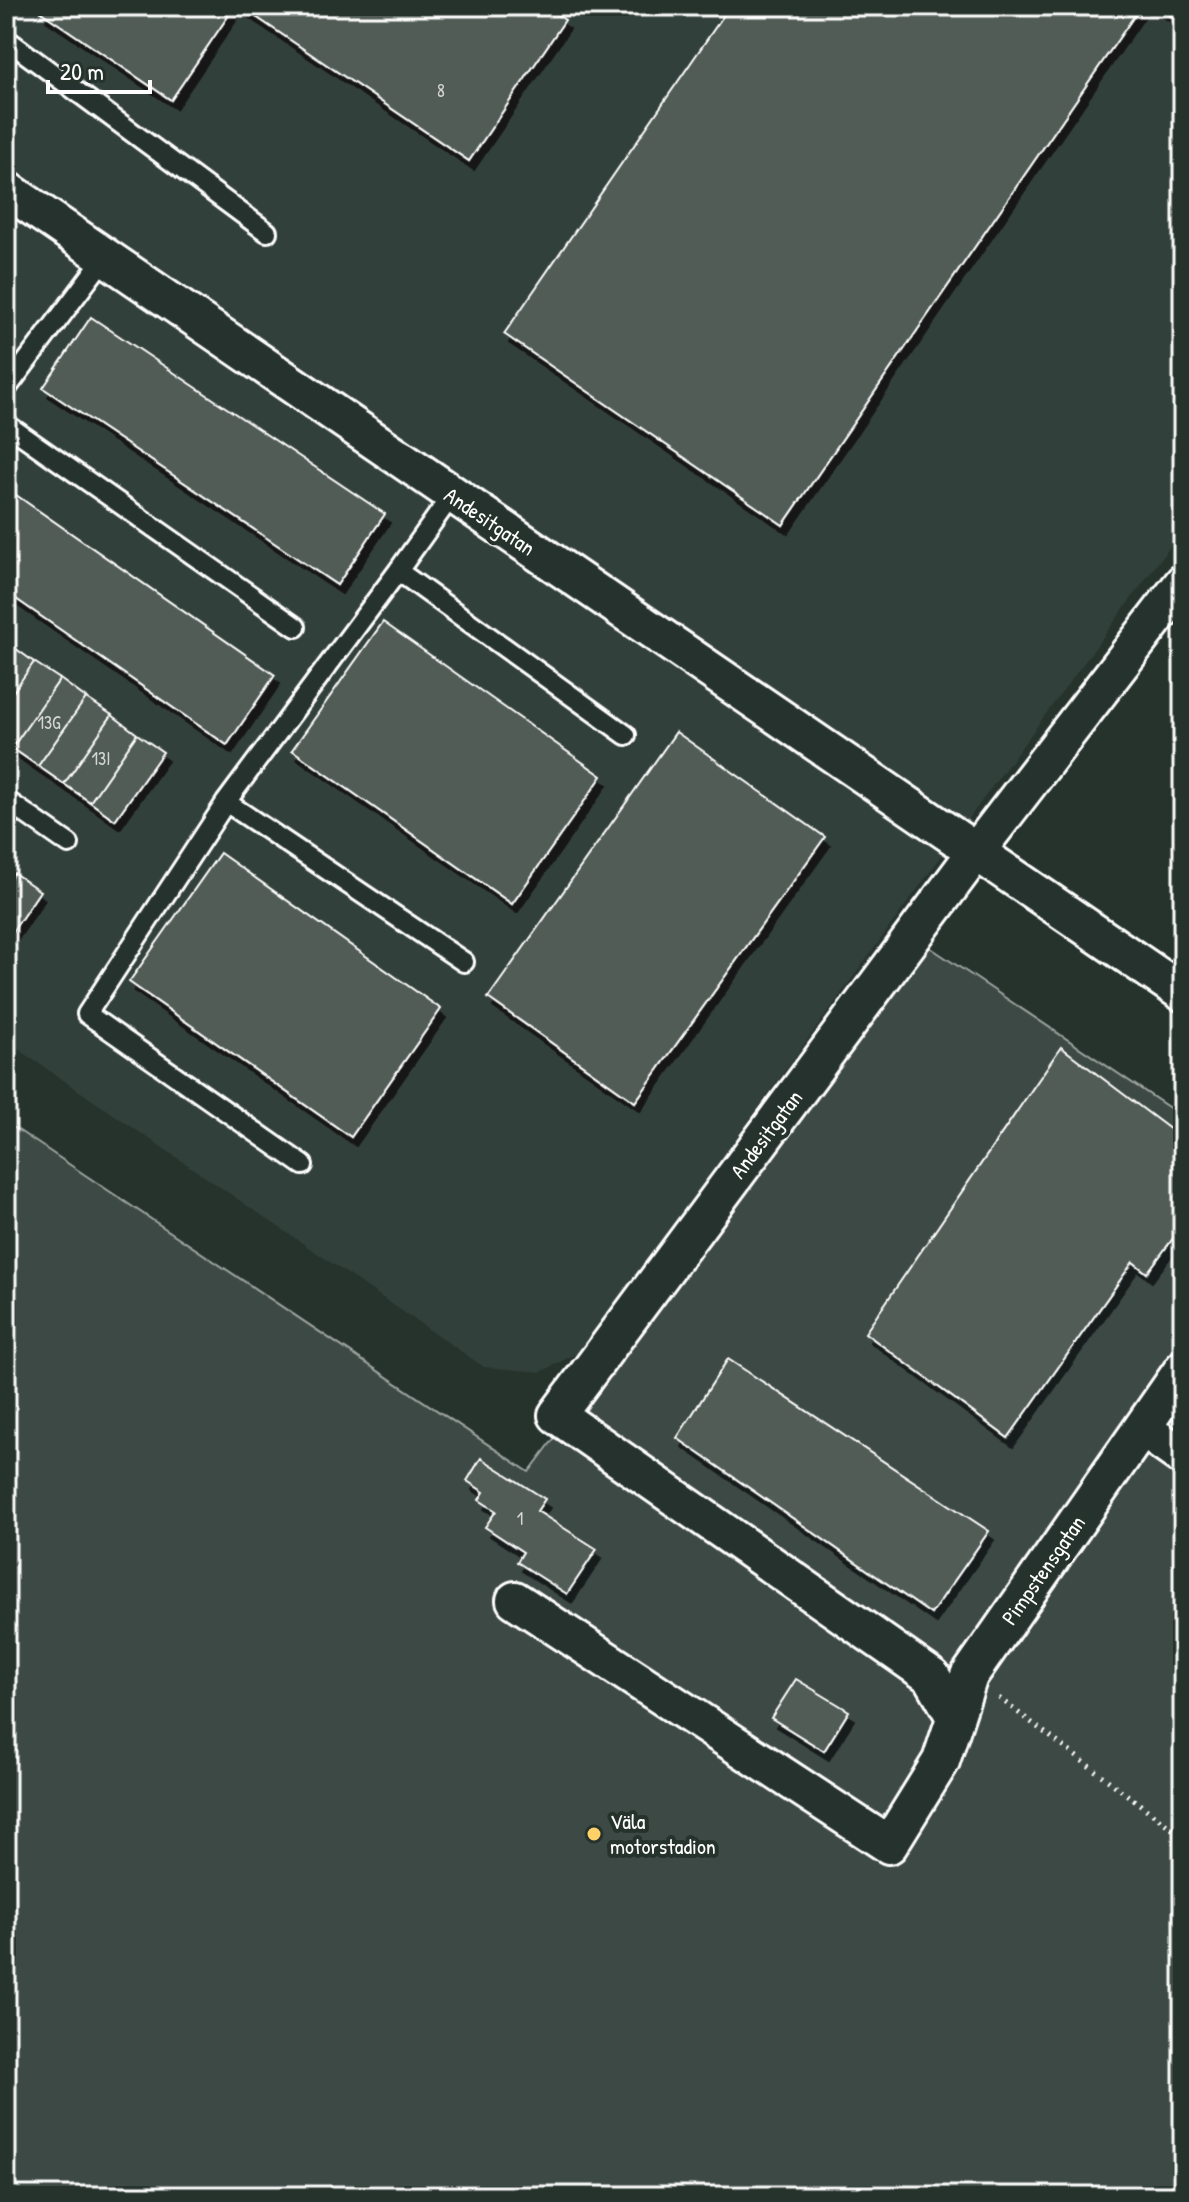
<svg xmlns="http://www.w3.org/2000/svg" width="1189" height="2202" font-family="'Patrick Hand',sans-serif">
  <defs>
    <filter id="shadow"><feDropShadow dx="5" dy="9" stdDeviation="0" flood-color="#0009"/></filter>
  </defs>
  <rect width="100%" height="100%" fill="#26332d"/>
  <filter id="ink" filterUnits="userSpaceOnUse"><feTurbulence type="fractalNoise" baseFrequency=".0125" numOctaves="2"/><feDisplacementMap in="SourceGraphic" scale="16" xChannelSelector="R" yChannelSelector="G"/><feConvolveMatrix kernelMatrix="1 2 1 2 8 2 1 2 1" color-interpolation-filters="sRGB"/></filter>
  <g filter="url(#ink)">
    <path fill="#333f3a" d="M6 6H1183V529L994 784 581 1351 541 1372 484 1367 6 1041Z"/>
    <path fill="#3e4944" stroke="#9ea4a2" stroke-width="2" d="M925 944 1183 1117V2196H6V1122L529 1472Z"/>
    <path fill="#515c57" stroke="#fff" stroke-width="2" filter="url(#shadow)" d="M45 6H235L171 100 41 12Z
      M240 6H544L565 20 469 161Z
      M730 6H1141L783 525 504 334Z
      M1155 6H1183V24Z
      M91 317 385 514 337 585 43 388Z
      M6 488 275 675 227 745 6 592Z
      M383 622 602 776 512 904 292 750Z
      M8 643 34 662 6 702V647Z
      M34 662 60 679 12 748 6 743V702Z
      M60 679 86 698 38 766 12 748Z
      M86 698 112 715 64 784 38 766Z
      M112 715 137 734 90 802 64 784Z
      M676 732 825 837 635 1102 488 998Z
      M137 734 163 752 115 820 90 802Z
      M220 853 441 1009 351 1137 129 982Z
      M14 873 40 891 6 941V884Z
      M1061 1047 1183 1139V1225L1147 1273 1133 1262 1008 1438 865 1333Z
      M728 1359 989 1531 931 1614 677 1438Z
      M481 1458 545 1499 537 1511 597 1549 567 1594 517 1562 523 1552 485 1527 496 1511 479 1500 484 1492 467 1481Z
      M796 1679 849 1711 824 1751 771 1718Z"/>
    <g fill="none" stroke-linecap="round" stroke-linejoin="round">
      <g stroke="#fff" stroke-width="24">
        <path id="service" d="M6 39 267 232
          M6 389 105 257
          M6 424 296 627
          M398 571 626 735
          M6 800 69 844
          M226 802 464 962
          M303 1165 87 1014 226 802 398 571 452 495"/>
      </g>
      <g stroke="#fff" stroke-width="42">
        <path id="minor" d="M6 189 1183 993
          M1142 1428 1183 1369
          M515 1600 889 1845 941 1761 969 1676 1142 1428 1183 1457
          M955 1717 932 1677 557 1415 975 853 1183 583"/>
      </g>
      <path stroke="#fff" stroke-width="5" stroke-dasharray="2 6" stroke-linecap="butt" d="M999 1698 1183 1837"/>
      <use href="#service" stroke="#26332d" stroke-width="18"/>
      <use href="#minor" stroke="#26332d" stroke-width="36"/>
    </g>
  </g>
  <circle fill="#ffd166" stroke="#26332d" stroke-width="3" cx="594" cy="1834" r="8"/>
  <g text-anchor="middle" stroke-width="8" stroke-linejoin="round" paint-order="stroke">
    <g font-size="18" fill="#d4d6d5">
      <text x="441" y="97">8</text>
      <text x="49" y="729">13G</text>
      <text x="101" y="765">13I</text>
      <text x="520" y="1525">1</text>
    </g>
    <g font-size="22" fill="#fff" stroke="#26332d">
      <text transform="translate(490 521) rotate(34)" y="8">Andesitgatan</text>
      <text transform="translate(766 1134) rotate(-53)" y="8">Andesitgatan</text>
      <text transform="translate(1043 1570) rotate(-55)" y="8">Pimpstensgatan</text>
    </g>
    <g font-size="22" fill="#fff" stroke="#26332d" text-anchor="start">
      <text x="610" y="1829">Väla<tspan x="610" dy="25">motorstadion</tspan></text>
    </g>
  </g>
  <rect width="1189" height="2202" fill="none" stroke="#26332d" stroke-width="32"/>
  <rect x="16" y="16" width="1157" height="2170" fill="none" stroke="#fff" stroke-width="3" filter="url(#ink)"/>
  <path d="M48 80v12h102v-12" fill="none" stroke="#ffffff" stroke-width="4"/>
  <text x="60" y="80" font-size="24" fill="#ffffff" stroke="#26332d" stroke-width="6" paint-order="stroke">20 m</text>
</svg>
